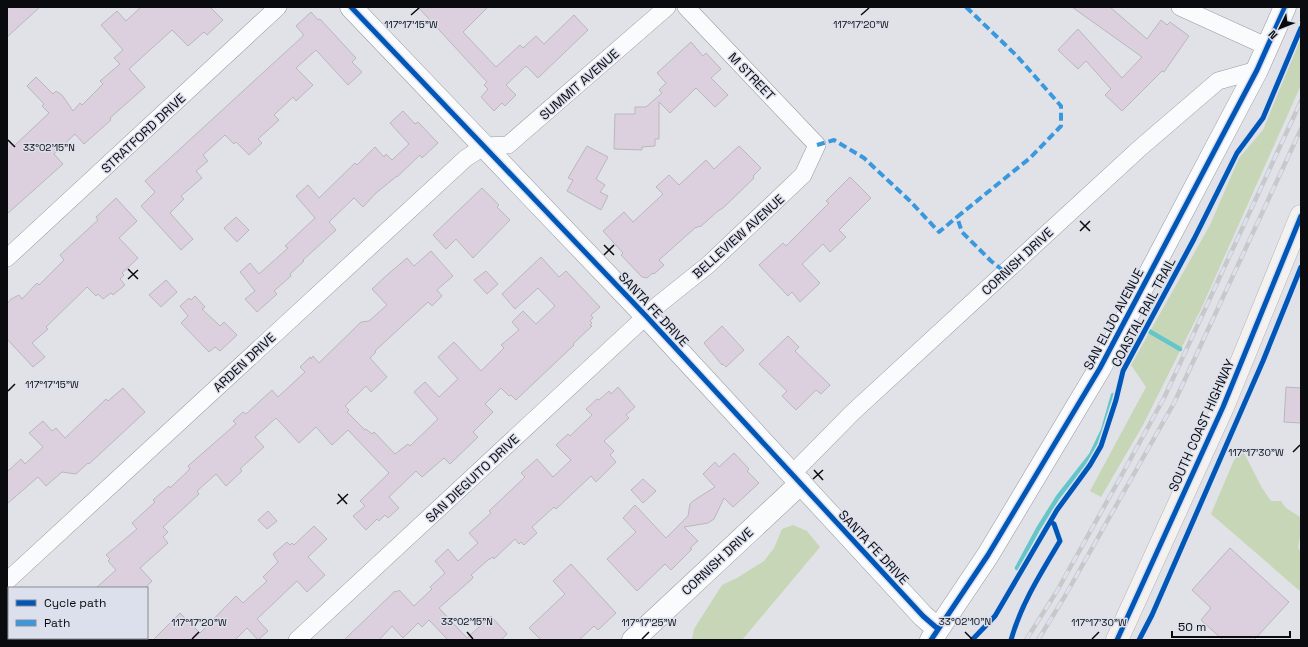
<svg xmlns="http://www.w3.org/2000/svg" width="1308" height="647" font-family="'Space Grotesk',sans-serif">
  <rect width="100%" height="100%" fill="#e0e2e8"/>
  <path fill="#c7d6b6" d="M1301 37V85L1201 309 1143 425 1101 497 1090 491 1146 387 1131 365 1210 225 1239 158 1263 130Z
    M1244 453 1262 488 1271 501H1281L1286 508 1300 517 1301 532 1298 547 1301 553V592L1211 514 1234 460 1239 455Z
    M793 525 807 531 820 547 742 640H692L694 629 722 585 737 578 764 561 774 548 782 529Z"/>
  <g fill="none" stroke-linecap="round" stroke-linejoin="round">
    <path stroke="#65c6c9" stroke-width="4.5" d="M1149 331 1180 349
      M1017 568 1038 529 1058 497 1091 455 1103 430 1113 395"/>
  </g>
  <path fill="#dcd0de" stroke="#b8b8bc" d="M7 7H40L7 37Z
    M141 7H210L223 20 207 35 204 32 188 46 172 30 129 69 145 87 110 118 111 120 84 144 75 134 54 154 63 164 7 214V139L14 146 49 113 42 106 44 104 27 86 36 77 53 94 56 91 62 95 73 111 80 103 82 105 103 84 100 81 120 64 114 58 123 50 101 25 117 11 126 21Z
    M418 7H488L463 32 496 67 520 45 523 48 536 36 544 44 574 15 588 30 538 78 526 66 506 85 516 95 505 106 502 103 494 111 481 97 488 89 484 85 487 82Z
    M1072 7H1110L1147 39 1161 20 1167 25 1170 22 1189 36 1164 72 1162 71 1122 111 1105 95 1111 89 1086 61 1078 69 1058 50 1078 29 1122 78 1142 57Z
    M311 12 318 20 320 19 356 58 352 62 362 72 348 85 316 50 296 68 313 85 296 101 293 97 274 115 279 120 258 139 262 143 249 155 236 142 234 144 225 135 203 155 208 161 196 171 202 178 181 196 184 199 170 213 193 239 181 250 141 206 155 192 145 181 303 36V34L296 26Z
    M691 42 703 56 706 53 721 69 711 78 728 95 715 107 696 88 670 113 659 102V139H655V146L642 147V150L614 149 615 114H635V107H646L662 93 659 90 666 83 657 73Z
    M403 111 415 124 418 122 438 143 422 158 420 155 397 177V176L376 193 363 207 354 198 329 222 336 230 303 260 304 261 290 274 291 276 274 291 277 294 257 312 245 299 255 291 240 272 250 263 259 274 288 248 285 246 315 218 296 196 308 185 319 198 355 163 357 165 375 147 384 157 386 154 392 160 409 144 390 123Z
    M587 146 608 157 596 179 605 185 600 192 608 196 601 210 567 191 573 180 568 178Z
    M739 146 761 168 753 176 754 178 723 208 718 211 700 227 699 226 696 228V227L659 260 664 265 654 274 653 273 647 278 642 277 621 255 623 253 603 231 624 212 633 222 663 194 656 187 669 175 679 185 706 160 714 169Z
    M850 177 871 198 839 230 846 237 830 252 823 244 802 264 820 283 800 302 792 292 788 296 759 265 783 243 786 246 829 203 826 201Z
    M482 188 499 205 497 207 510 220 473 258 456 239 446 249 433 235Z
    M116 198 137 221 119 238 138 258 122 273 124 275 120 279 125 285 113 295 111 293 103 299 98 294 96 296 87 287 46 327 48 329 32 343 45 357 33 367 7 339V304L11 299 19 295 22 299 37 283 39 285 64 260 60 255 98 220 96 217Z
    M236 217 249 230 237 242 224 228Z
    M431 251 453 276 437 290 442 296 432 306 428 302 375 351 376 352 370 358 387 377 371 392 366 386 345 406 349 410 347 412 365 430 366 429 372 434 374 432 395 454 408 444 410 446 438 419 414 392 425 382 439 397 458 379 438 357 454 342 481 371 504 348 501 345 519 330 512 322 523 311 536 324 555 306 538 288 515 309 502 294 541 257 559 277 566 271 600 307 591 315 593 318 590 321 592 323 590 325 592 326 573 344 574 345 516 400 511 395 509 396 501 388 485 404 493 412 473 432 478 437 450 464 444 458 422 477 416 471 389 497 399 508 388 518 385 515 379 521 377 519 366 530 353 516 365 506 360 501 389 473 348 430 332 445 316 427 299 443 276 418 255 437 264 447 240 469 242 471 226 486 216 474 197 491 199 494 163 527 168 532 163 537 168 543 140 568 152 581 145 588H96L116 570 108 561 110 559 106 555 137 529 132 523 155 502 153 500 169 486 170 488 190 469 188 466 236 424 233 421 243 412 246 414 272 390 278 397 305 372 300 367 310 357 311 359 313 356 319 363 361 322 369 321 387 305 372 289 387 275 407 258 414 266Z
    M486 271 498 284 487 294 474 280Z
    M166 280 177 292 161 307 149 295Z
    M195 296 205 307 202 309 220 326 224 322 237 335 220 351 215 347 209 352 181 323 188 316 180 306 189 298 191 300Z
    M722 326 744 350 726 367 723 364 722 365 704 343Z
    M788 336 799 347 795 351 830 385 821 394 816 390 796 410 782 396 787 391 759 364Z
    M618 387 635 407 626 415 629 418 604 441 614 451 610 455 616 462 596 482 591 476 556 509 554 507 532 527 537 533 524 545 521 542 519 544 515 539 494 559 493 557 490 559H489L471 575 473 577 472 579 439 608 467 638 491 616 507 634 501 640H448L429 620 422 627 418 623 403 638 392 626 379 640H344L395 591 397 592 399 590 414 606 432 589 430 587 445 573 435 561 448 549 458 561 478 543 469 533 491 513 489 511 525 477 521 473 537 459 553 477 571 460 556 445 568 434 570 436 592 415 586 409 597 399 599 400 609 391 611 394Z
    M1286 387 1301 388V423L1284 422Z
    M123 388 145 412 89 464 88 463 76 474 62 472 46 486 38 477 7 504V472L21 459 25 464 43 447 29 433 43 421 52 431 56 428 65 438 106 399 108 401Z
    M734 453 749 469 747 471 759 483 733 507 724 498 714 519 708 523 684 527 698 541 690 548 692 549 671 570 665 564 637 591 607 559 636 532 623 518 635 505 666 538 688 516 690 504 693 501 715 487 703 474 715 462 719 467Z
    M643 479 656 491 643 503 631 490Z
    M268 511 277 521 267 529 258 520Z
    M314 526 327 539 308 557 325 575 307 592 297 581 257 619 268 631 258 640 247 628 235 640H153L180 613 200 633 236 596 243 603 267 581 263 577 278 562 273 554 287 542 290 545 292 543 294 545Z
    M1230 548 1289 602 1254 640H1223L1201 620 1211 608 1192 590Z
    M571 564 616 613 598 630 594 626 579 640H541L529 628 565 594 553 581Z"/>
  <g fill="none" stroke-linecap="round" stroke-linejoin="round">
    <g stroke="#98999e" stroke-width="18">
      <path id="minor" d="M1180 7 1268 47
        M7 258 278 7
        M792 474 852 413 1140 148 1218 81 1257 70
        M7 581 466 158 485 146 508 145 667 7
        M297 640 658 305 708 265 803 175 817 145 686 7"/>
    </g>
    <g stroke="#98999e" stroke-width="23">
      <path id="tertiary" d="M633 640 801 483"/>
    </g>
    <g stroke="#98999e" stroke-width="23">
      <path id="secondary" d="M351 7 646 316 923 616 938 629
        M931 640 988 555 1100 368 1257 70 1285 7"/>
    </g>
    <g stroke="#b9b3b4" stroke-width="23">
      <path id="primary" d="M1117 640 1223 407 1301 216"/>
    </g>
    <use href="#minor" stroke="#fafbfc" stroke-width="17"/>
    <use href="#tertiary" stroke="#fafbfc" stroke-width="22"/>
    <use href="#secondary" stroke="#fafbfc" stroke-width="22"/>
    <use href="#primary" stroke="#f4f1f1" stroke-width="22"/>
    <g stroke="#c7c8ca" stroke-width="4.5">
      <path id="rail" d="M1026 640 1057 591 1119 480 1164 398 1301 101
        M1038 640 1065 596 1174 403 1301 129"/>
    </g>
    <use href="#rail" stroke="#dce0ec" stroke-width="3" stroke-dasharray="9" stroke-linecap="butt"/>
    <path stroke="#3a99de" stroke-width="4" stroke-dasharray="8 4" stroke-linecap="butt" d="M966 7 1017 56 1061 106V126L1030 158 957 217 962 232 991 261 1005 272
      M817 145 834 140 864 158 910 201 939 232 957 217"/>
    <g stroke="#dce0ec" stroke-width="8">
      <path id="cycleway" d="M351 7 646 316 923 616 938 629
        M931 640 988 555 1100 368 1257 70 1285 7
        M972 640 995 616 1057 510 1090 465 1101 446 1116 400 1123 371 1194 239 1237 153 1263 118 1301 28
        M1011 640C1021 604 1041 573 1060 541L1054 524 1051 522
        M1117 640 1223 407 1301 216
        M1139 640 1152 615 1263 361 1301 267"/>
    </g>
    <use href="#cycleway" stroke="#0057b8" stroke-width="5"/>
  </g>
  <path fill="none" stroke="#0a0b0f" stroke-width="1.5" d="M411 15 419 8M861 15 869 8M8 140 15 147M1080 221 1090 231M1080 231 1090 221M604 245 614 255M604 255 614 245M128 269 138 279M128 279 138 270M8 391 15 384M1293 452 1300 445M814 470 823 480M813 479 823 470M338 494 347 504M337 504 348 494M467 632 473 639M965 632 972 639M192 639 199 632M642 639 649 632M1092 639 1099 632"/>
  <g text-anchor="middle" stroke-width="3" stroke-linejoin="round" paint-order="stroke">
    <g font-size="13" fill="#0a0b0f" stroke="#dce0ec">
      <text transform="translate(752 76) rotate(46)" y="5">M STREET</text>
      <text transform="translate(579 84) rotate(-41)" y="5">SUMMIT AVENUE</text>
      <text transform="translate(143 133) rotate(-43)" y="5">STRATFORD DRIVE</text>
      <text transform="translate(738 236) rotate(-42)" y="5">BELLEVIEW AVENUE</text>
      <text transform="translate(1017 261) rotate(-43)" y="5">CORNISH DRIVE</text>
      <text transform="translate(654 309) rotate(47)" y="5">SANTA FE DRIVE</text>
      <text transform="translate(1143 312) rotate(-62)" y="5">COASTAL RAIL TRAIL</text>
      <text transform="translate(1113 319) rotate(-62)" y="5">SAN ELIJO AVENUE</text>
      <text transform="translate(244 362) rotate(-43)" y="5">ARDEN DRIVE</text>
      <text transform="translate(1201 425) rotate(-66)" y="5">SOUTH COAST HIGHWAY</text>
      <text transform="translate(472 478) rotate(-43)" y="5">SAN DIEGUITO DRIVE</text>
      <text transform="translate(874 547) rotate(47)" y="5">SANTA FE DRIVE</text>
      <text transform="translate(717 561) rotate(-43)" y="5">CORNISH DRIVE</text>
    </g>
  </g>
  <g font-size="10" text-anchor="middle" fill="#0a0b0f" stroke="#dce0ec" stroke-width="3" stroke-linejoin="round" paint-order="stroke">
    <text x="411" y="28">117°17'15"W</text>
    <text x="861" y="28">117°17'20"W</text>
    <text x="49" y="151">33°02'15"N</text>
    <text x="52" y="388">117°17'15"W</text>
    <text x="1256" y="456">117°17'30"W</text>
    <text x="467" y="625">33°02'15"N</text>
    <text x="965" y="625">33°02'10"N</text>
    <text x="199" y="626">117°17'20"W</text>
    <text x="649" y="626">117°17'25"W</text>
    <text x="1099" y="626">117°17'30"W</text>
  </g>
  <rect width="1308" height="647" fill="none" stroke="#0a0b0f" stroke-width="16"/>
  <rect x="8" y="587" width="140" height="52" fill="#dce0ec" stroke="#888b94"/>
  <rect x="16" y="600" width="20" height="6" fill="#0057b8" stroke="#888b94"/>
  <text x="44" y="607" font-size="12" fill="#0a0b0f">Cycle path</text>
  <rect x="16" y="620" width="20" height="6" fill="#3a99de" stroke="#888b94"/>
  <text x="44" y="627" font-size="12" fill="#0a0b0f">Path</text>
  <g transform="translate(1280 28) rotate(227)" stroke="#dce0ec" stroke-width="3" paint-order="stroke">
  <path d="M0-3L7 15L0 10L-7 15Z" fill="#0a0b0f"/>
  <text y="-6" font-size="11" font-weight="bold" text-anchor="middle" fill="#0a0b0f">N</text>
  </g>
  <path d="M1172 631v6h118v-6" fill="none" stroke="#0a0b0f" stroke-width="2"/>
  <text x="1178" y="631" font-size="12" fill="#0a0b0f" stroke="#dce0ec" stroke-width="3" paint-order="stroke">50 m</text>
</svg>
